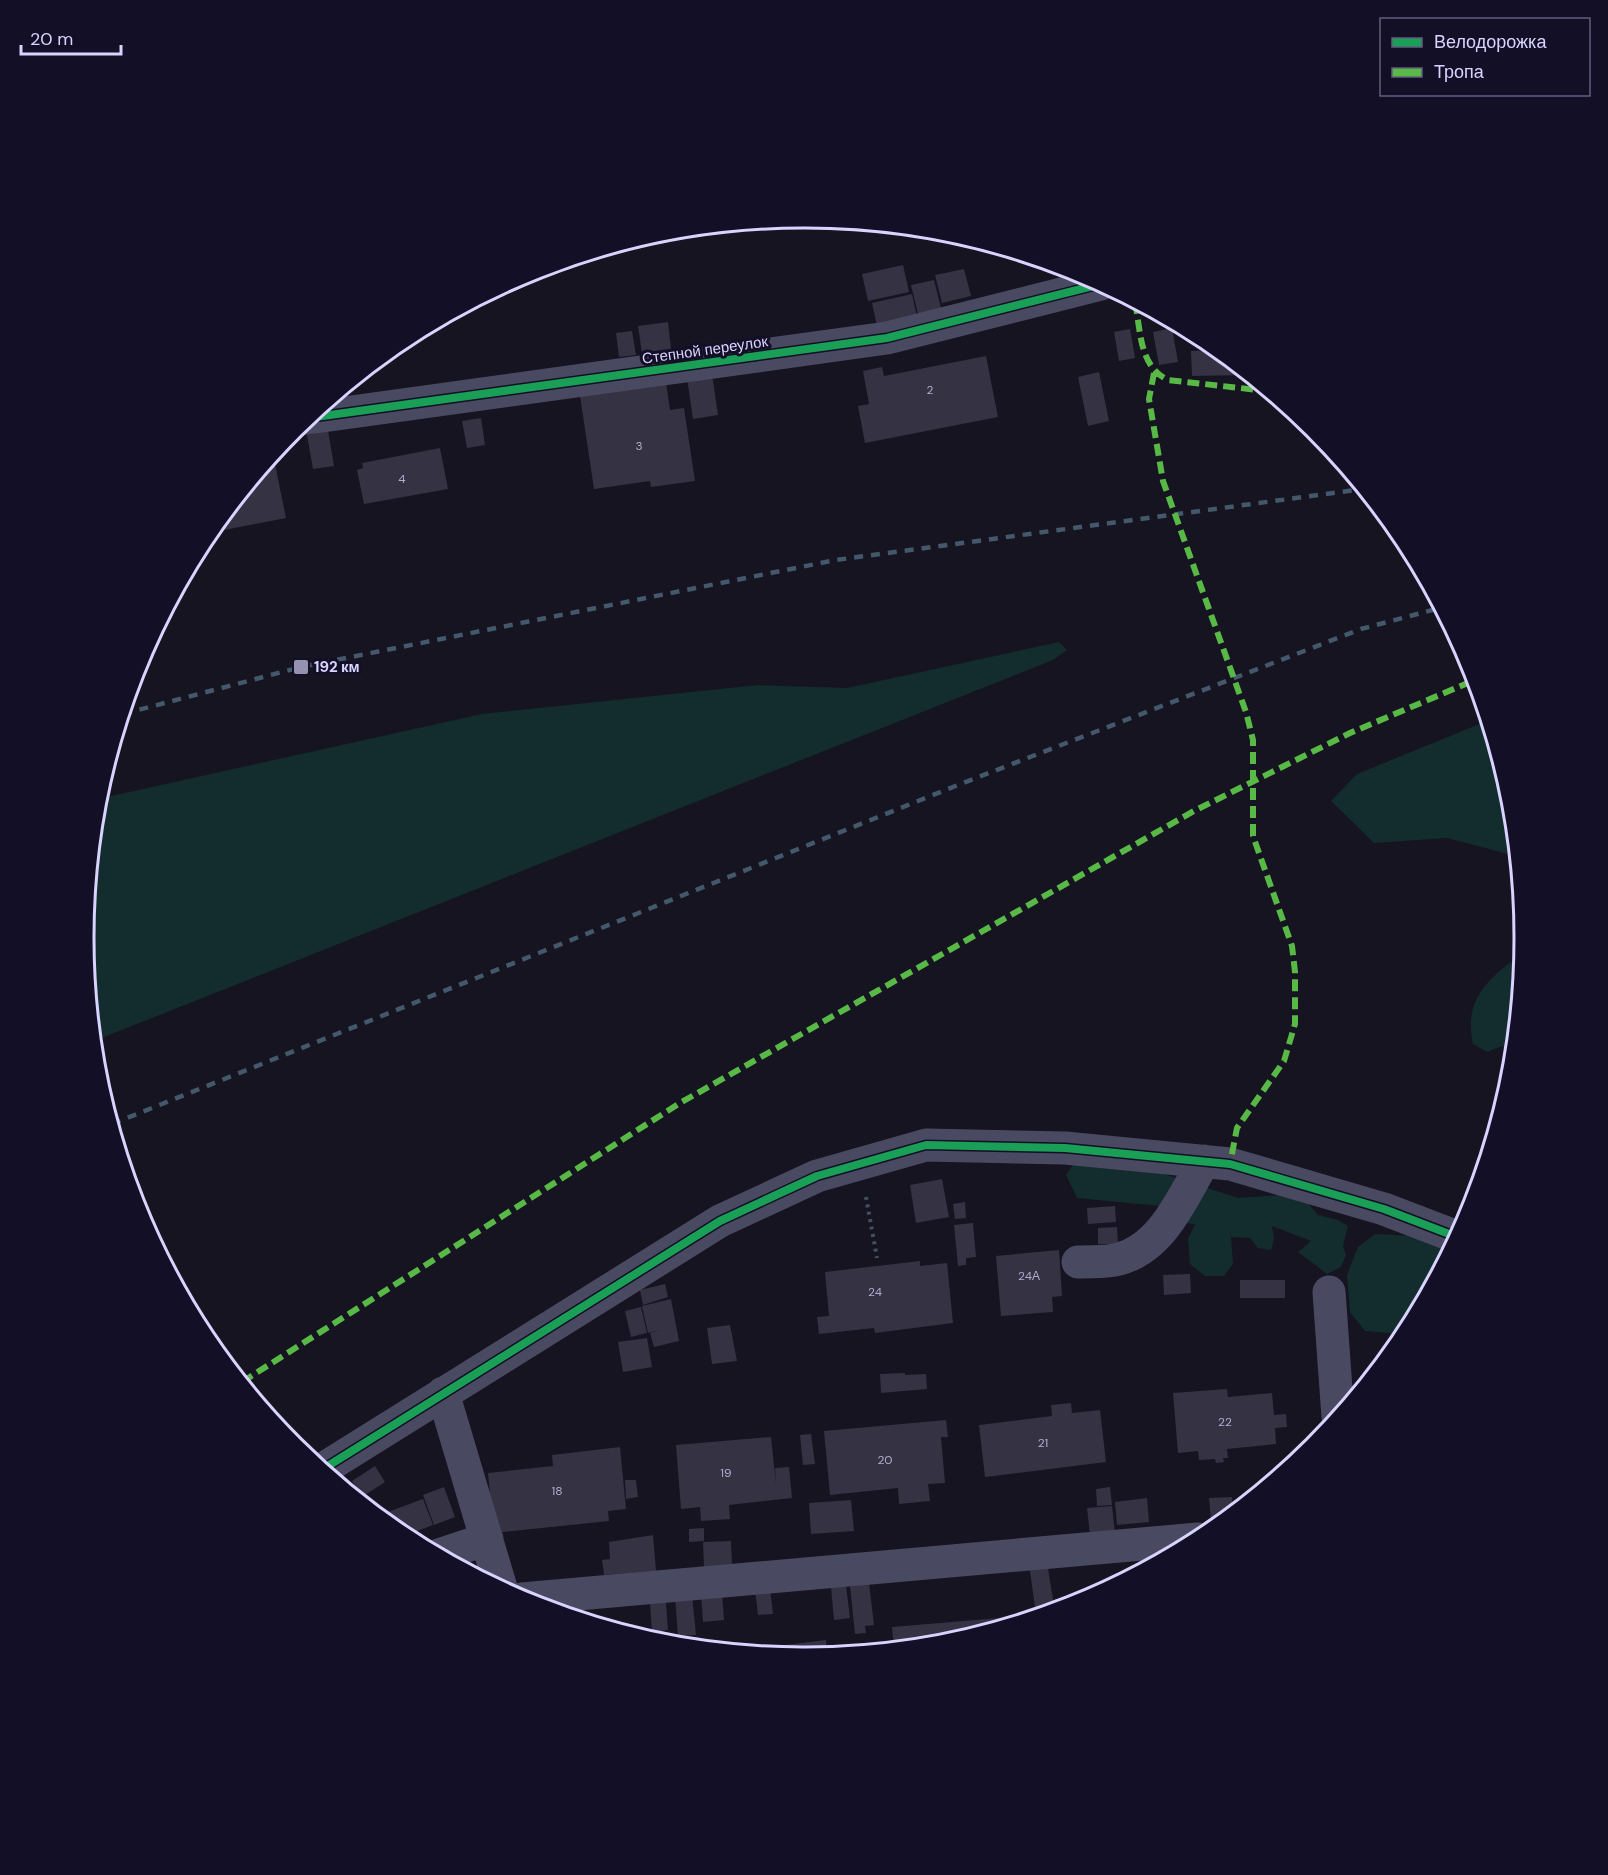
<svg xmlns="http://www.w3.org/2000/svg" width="1608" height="1875" font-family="'DM Sans',sans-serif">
  <rect width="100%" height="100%" fill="#161421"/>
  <path fill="#132c2d" d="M1059 642 1067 650 1053 660 94 1041 84 937 98 799 482 714 758 685 847 688Z
    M1487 721 1510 797 1516 856 1447 838 1374 843 1331 801 1357 774Z
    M1523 953 1512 1056 1502 1046 1487 1052 1473 1044C1463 998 1489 978 1523 953Z
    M1075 1162 1164 1174 1238 1198 1279 1195 1306 1201 1318 1215 1338 1220 1348 1226 1343 1246 1346 1255 1341 1267 1327 1274 1298 1252 1311 1241 1272 1226 1274 1239 1271 1250 1258 1248 1250 1238 1231 1237 1233 1264 1224 1276H1205L1190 1264 1188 1239 1195 1224 1178 1222 1160 1206 1077 1198 1066 1175Z
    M1375 1234 1416 1236 1448 1252 1402 1338 1389 1333 1365 1331 1350 1312 1347 1275 1358 1247Z"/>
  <path fill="#343243" d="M903 265 909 292 868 301 862 274Z
    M964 269 971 296 942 303 935 275Z
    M934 280 941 308 918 314 911 285Z
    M912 294 917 317 877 326 872 303Z
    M668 322 671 349 642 353 638 326Z
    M1172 328 1178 362 1159 365 1153 332Z
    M1130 329 1135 358 1119 361 1114 332Z
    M632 331 636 355 619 357 616 333Z
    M1218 350 1240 368 1248 375 1192 376 1191 351Z
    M986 356 998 417 865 443 858 406 869 404 863 371 882 367 884 376Z
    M1099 372 1109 421 1088 426 1078 377Z
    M712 374 718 415 693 419 687 378Z
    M666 383 670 410 684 408 695 481 651 487 650 481 594 489 580 396Z
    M481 418 485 445 467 448 462 421Z
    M328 431 334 466 313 469 307 435Z
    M440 448 448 489 364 504 357 470 363 468 362 463Z
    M275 464 286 518 209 533 264 466Z
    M942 1179 949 1217 916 1223 910 1185Z
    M965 1202 966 1218 955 1219 953 1204Z
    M1115 1206 1116 1222 1088 1224 1087 1208Z
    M973 1223 976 1257 966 1258V1265L958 1266 954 1225Z
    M1117 1227 1118 1244H1098V1228Z
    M1059 1250 1062 1296 1052 1297 1053 1312 1001 1316 996 1256Z
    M920 1261V1266L947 1263 953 1323 875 1333 874 1328 819 1334 817 1317 829 1316 825 1272Z
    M1190 1274 1191 1293 1164 1295 1163 1275Z
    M1240 1280H1285V1298H1240Z
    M665 1284 668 1297 643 1305 640 1290Z
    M671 1299 679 1341 654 1347 650 1333 661 1330 648 1333 642 1306Z
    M641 1307 647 1333 631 1337 625 1311Z
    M730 1325 737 1361 712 1364 707 1328Z
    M647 1338 652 1367 623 1372 618 1342Z
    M905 1373V1375L926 1374 927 1389 881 1393 880 1374Z
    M1227 1389 1228 1397 1272 1393 1274 1415 1286 1414 1287 1427 1275 1428 1276 1444 1227 1449 1228 1458H1223L1224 1462 1216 1463 1215 1459 1199 1460 1198 1451 1178 1453 1173 1393Z
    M1071 1403 1072 1413 1100 1410 1106 1462 985 1477 979 1425 1052 1416 1051 1405Z
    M946 1420 948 1437H941L945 1483 928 1484 930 1501 899 1504 898 1488 830 1495 824 1431Z
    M811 1434 815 1464 803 1465 800 1435Z
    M771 1437 776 1484 775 1468 789 1467 792 1498 729 1505 730 1519 701 1521 700 1507 681 1509 676 1445Z
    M620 1447 626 1509 608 1511 609 1521 494 1533 488 1473 553 1466 552 1455Z
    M375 1466 385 1482 362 1497 352 1481Z
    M625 1480H636L638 1497 626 1499Z
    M347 1482 357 1497H356L342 1485Z
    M444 1487 455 1517 434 1525 423 1495Z
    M1110 1487 1112 1505 1097 1506 1096 1489Z
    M1232 1497 1233 1513 1223 1520 1211 1521 1209 1498Z
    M1147 1498 1149 1522 1117 1525 1115 1502Z
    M423 1499 433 1525 404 1536 394 1528 388 1512Z
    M851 1500 854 1531 811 1534 809 1503Z
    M1112 1506 1115 1533 1090 1535 1087 1508Z
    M387 1512 393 1527 379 1515Z
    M704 1528V1541L689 1542V1529Z
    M653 1535 656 1571 604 1575 602 1560 610 1559 609 1542Z
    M731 1541 732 1566 704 1568 703 1542Z
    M1047 1562 1054 1606 1035 1607 1029 1564Z
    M869 1583 874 1625 865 1626 866 1633 855 1634 850 1586Z
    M846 1585 850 1618 834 1620 831 1587Z
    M770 1588 773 1614 758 1615 755 1589Z
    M722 1592 724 1620 703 1622 701 1594Z
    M692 1595 696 1635 678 1636 675 1597Z
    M666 1602 668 1630 652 1632 650 1604Z
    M1059 1608 1060 1609 1039 1615 1038 1610Z
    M1011 1617 1012 1623 944 1644 894 1649 892 1627Z
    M699 1637 700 1647 678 1645V1639Z
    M826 1640 827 1655 804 1657 735 1651Z"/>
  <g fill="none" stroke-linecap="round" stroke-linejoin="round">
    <path stroke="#44505f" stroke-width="4" stroke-dasharray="3 4.5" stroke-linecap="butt" d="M866 1197 877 1258"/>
    <path stroke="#4a4962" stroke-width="33" d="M308 418 887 338 1101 284
      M1078 1262C1091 1261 1106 1263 1119 1259 1163 1247 1182 1198 1204 1161
      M1329 1292 1338 1417
      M443 1393 501 1588
      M323 1469 720 1221 817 1176 926 1145 1065 1148 1230 1164 1384 1209 1457 1237
      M439 1555 487 1539
      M522 1599 1198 1539"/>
    <path stroke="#43596b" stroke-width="4.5" stroke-dasharray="9 8" stroke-linecap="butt" d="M123 714 301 667 836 560 1363 489
      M112 1124 963 783 1361 629 1440 608"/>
    <path stroke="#58b947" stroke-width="6" stroke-dasharray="12 6" stroke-linecap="butt" d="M1135 302C1141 332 1139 366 1168 380L1267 391
      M1154 373 1149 399 1163 481 1246 712 1253 740V836L1292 946 1295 972V1024L1284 1061 1237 1128 1230 1164
      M242 1382 680 1103 1194 811 1350 733 1475 680"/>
    <g stroke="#130f26" stroke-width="11">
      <path id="cycleway" d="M308 418 887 338 1101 284
        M323 1469 720 1221 817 1176 926 1145 1065 1148 1230 1164 1384 1209 1457 1237"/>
    </g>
    <use href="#cycleway" stroke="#1a9f57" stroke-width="8"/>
  </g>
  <rect fill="#9591b1" stroke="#130f26" stroke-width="2" x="293" y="659" width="16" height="16" rx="3"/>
  <g text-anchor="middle" stroke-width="6" stroke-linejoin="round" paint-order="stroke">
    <g font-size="12" fill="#b0acd0">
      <text x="930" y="394">2</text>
      <text x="639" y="450">3</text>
      <text x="402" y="483">4</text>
      <text x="1029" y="1280">24А</text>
      <text x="875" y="1296">24</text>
      <text x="1225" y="1426">22</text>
      <text x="1043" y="1447">21</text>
      <text x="885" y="1464">20</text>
      <text x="726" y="1477">19</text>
      <text x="557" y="1495">18</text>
    </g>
    <g font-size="15" fill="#d9d4ff" stroke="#130f26">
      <text transform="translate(705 350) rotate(-8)" y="5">Степной переулок</text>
    </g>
    <g font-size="15" font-weight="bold" fill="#d9d4ff" stroke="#130f26" text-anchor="start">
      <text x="314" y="672">192 км</text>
    </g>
  </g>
  <path d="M0 0H1608V1875H0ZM803 228H805A709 709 0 0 1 1514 937V938A709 709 0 0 1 805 1647H803A709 709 0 0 1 94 938V937A709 709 0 0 1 803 228Z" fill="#130f26" fill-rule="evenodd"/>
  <path fill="none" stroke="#d9d4ff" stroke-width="3" d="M803 228H805A709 709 0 0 1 1514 937V938A709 709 0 0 1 805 1647H803A709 709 0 0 1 94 938V937A709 709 0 0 1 803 228Z"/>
  <rect x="1380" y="18" width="210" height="78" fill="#130f26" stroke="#625e7d" stroke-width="1.5"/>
  <rect x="1392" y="38" width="30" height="9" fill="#1a9f57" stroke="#625e7d" stroke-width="1.5"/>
  <text x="1434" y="48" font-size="18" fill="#d9d4ff">Велодорожка</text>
  <rect x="1392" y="68" width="30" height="9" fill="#58b947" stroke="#625e7d" stroke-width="1.5"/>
  <text x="1434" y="78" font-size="18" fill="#d9d4ff">Тропа</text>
  <path d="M21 45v9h100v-9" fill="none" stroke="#d9d4ff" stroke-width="3"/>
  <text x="30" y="45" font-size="18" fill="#d9d4ff" stroke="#130f26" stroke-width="4.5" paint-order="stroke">20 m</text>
</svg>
